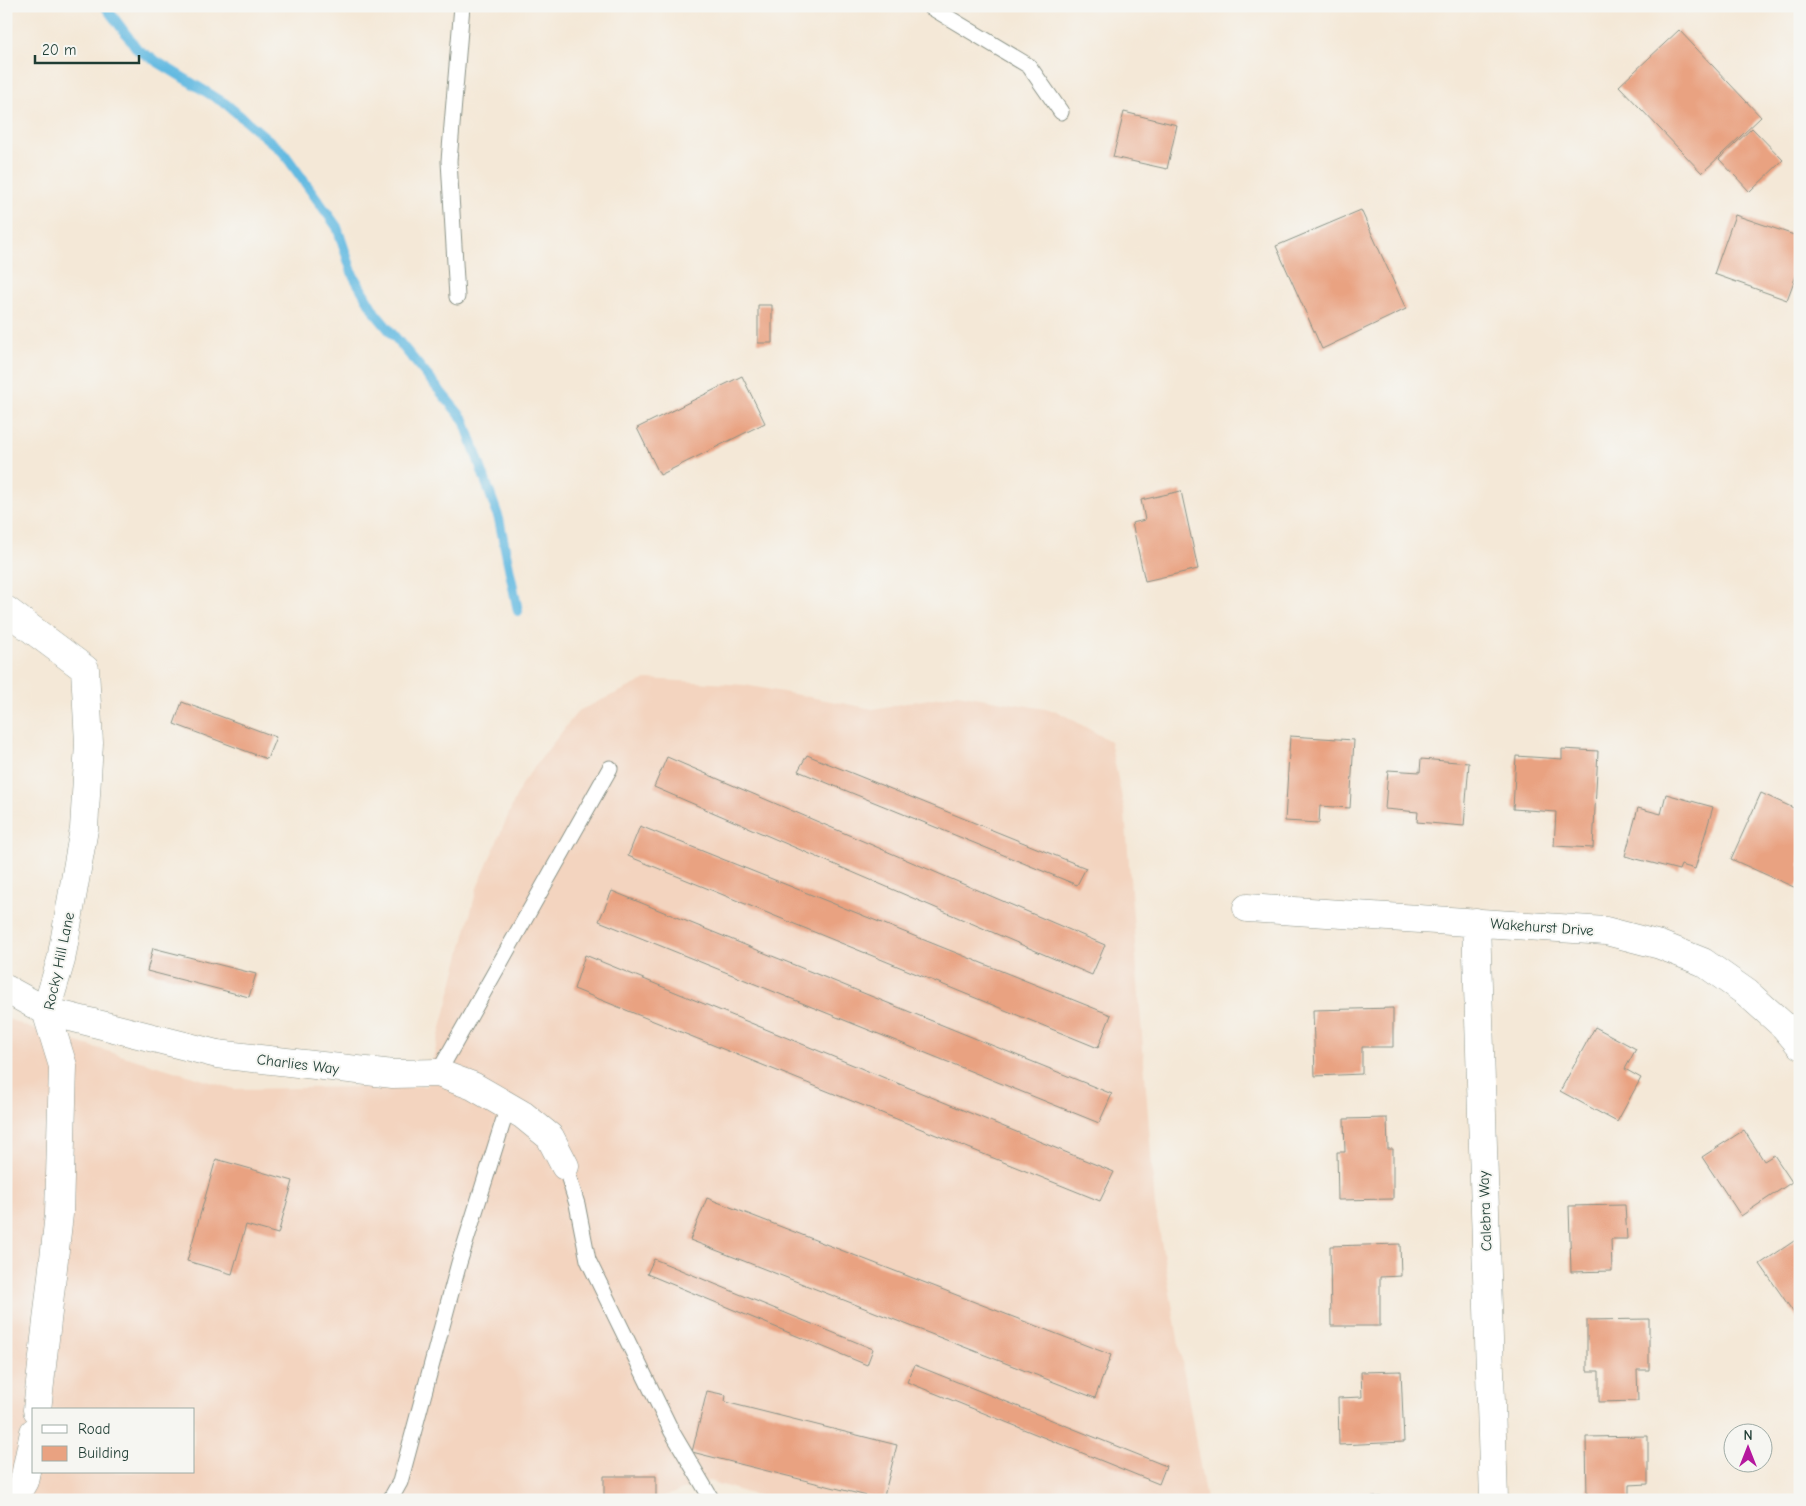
<svg xmlns="http://www.w3.org/2000/svg" width="1806" height="1506" font-family="'Comic Neue',sans-serif">
  <rect width="100%" height="100%" fill="#f6f6f2"/>
  <filter id="ink" filterUnits="userSpaceOnUse"><feTurbulence type="fractalNoise" baseFrequency=".02" numOctaves="2"/><feDisplacementMap in="SourceGraphic" scale="10" xChannelSelector="R" yChannelSelector="G"/><feConvolveMatrix kernelMatrix="1 2 1 2 8 2 1 2 1" color-interpolation-filters="sRGB"/></filter>
  <filter id="wash" filterUnits="userSpaceOnUse"><feTurbulence type="fractalNoise" baseFrequency=".0096" numOctaves="4" result="noise"/><feDisplacementMap in="SourceGraphic" scale="20" xChannelSelector="R" yChannelSelector="G"/><feGaussianBlur stdDeviation="1.12" result="paint"/><feColorMatrix in="noise" values="0 0 0 0 0 0 0 0 0 0 0 0 0 0 0 0 0 1.4 0 .05"/><feComposite in="paint" operator="in"/></filter>
  <g filter="url(#wash)">
    <rect width="100%" height="100%" fill="#f4e8d7"/>
    <path fill="#f3d4bf" fill-rule="evenodd" d="M647 679 745 685 873 709 957 694 1057 711 1110 741 1125 812 1155 1206 1206 1500H770L709 1481 654 1500H6V1018L30 1028 234 1089 426 1086 477 888 522 783 578 711ZM34 1410H194V1472H34Z"/>
    <g fill="none" stroke-linecap="round" stroke-linejoin="round">
      <path stroke="#64bae1" stroke-width="10" d="M105 6 138 50 226 104 283 152 337 227 353 275 375 313 464 420 499 519 518 611"/>
    </g>
    <g id="blocks">
      <path fill="#e9a281" d="M1679 30 1761 117 1702 173 1619 86Z
        M1124 112 1177 125 1167 169 1113 157Z
        M1752 128 1783 160 1750 192 1719 159Z
        M1361 210 1406 309 1322 349 1276 246Z
        M1735 215 1800 237V265L1787 300 1714 274Z
        M758 305H772V343H758Z
        M742 376 765 423 660 475 637 428Z
        M1181 491 1198 569 1145 581 1132 523 1145 520 1141 500Z
        M182 702 276 737 267 759 174 724Z
        M1290 736 1354 740 1350 808 1320 806 1319 823 1285 821Z
        M1562 749 1598 751 1593 848 1554 846 1556 812 1513 809 1516 756 1562 759Z
        M807 755 1086 868 1077 885 798 771Z
        M667 757 1105 945 1092 975 654 787Z
        M1421 759 1469 763 1464 826 1417 822 1418 812 1385 809 1388 770 1420 772Z
        M1761 793 1800 811V881L1796 888 1731 859Z
        M1666 794 1713 807 1695 869 1681 865 1679 870 1625 856 1638 808 1661 814Z
        M640 826 1111 1015 1098 1048 628 856Z
        M612 891 1112 1094 1099 1123 599 921Z
        M153 948 256 974 249 997 147 971Z
        M585 955 1114 1172 1100 1201 574 989Z
        M1393 1008V1047H1362V1074L1315 1076 1313 1010Z
        M1595 1027 1636 1049 1625 1069 1641 1078 1617 1122 1560 1091Z
        M1387 1118 1388 1149H1393V1199L1338 1200 1337 1152H1345L1344 1119Z
        M1744 1130 1764 1161 1774 1155 1792 1182 1741 1216 1702 1157Z
        M216 1159 293 1181 278 1234 246 1225 232 1274 187 1261Z
        M707 1198 1111 1355 1095 1398 690 1240Z
        M1625 1205 1627 1239H1611L1612 1271 1571 1272 1569 1206Z
        M1800 1237V1318L1798 1319 1760 1264Z
        M1400 1244 1401 1276 1380 1277V1326H1331L1330 1246Z
        M654 1259 873 1349 867 1365 647 1274Z
        M1649 1319V1370H1637L1638 1401 1599 1402V1371H1587V1320Z
        M915 1365 1166 1466 1159 1484 907 1382Z
        M1401 1371 1404 1442 1339 1445 1338 1398 1362 1397 1361 1372Z
        M707 1391 726 1395 725 1402 897 1445 883 1500 692 1452Z
        M1648 1436V1484L1629 1485V1500H1587L1586 1437Z
        M604 1476H656V1500H604Z
        M1407 1496V1500H1356V1498Z"/>
    </g>
  </g>
  <g filter="url(#ink)">
    <use href="#blocks" fill-opacity="0" stroke="#8a9286" stroke-width="1"/>
    <g fill="none" stroke-linecap="round" stroke-linejoin="round">
      <g stroke="#8a9286" stroke-width="17">
        <path id="lane" d="M929 6 1029 66 1061 112
          M457 297 449 161 462 6
          M438 1073 610 768
          M565 1166 577 1204 588 1260 672 1432 712 1500
          M390 1500 400 1482 459 1263 508 1106"/>
      </g>
      <g stroke="#8a9286" stroke-width="29">
        <path id="street" d="M6 610 85 669 89 743 84 829 61 960 46 1011 63 1066 59 1214 37 1410
          M1247 908 1606 931 1660 945 1703 962 1747 993 1784 1026 1800 1045
          M1476 922 1494 1500
          M6 989 46 1011 217 1054 393 1074 438 1073 473 1086 523 1115 550 1137 565 1166
          M13 1500 24 1481 34 1432"/>
      </g>
      <use href="#lane" stroke="#fff" stroke-width="15"/>
      <use href="#street" stroke="#fff" stroke-width="28"/>
    </g>
  </g>
  <g text-anchor="middle" stroke-width="4" stroke-linejoin="round" paint-order="stroke">
    <g font-size="15" fill="#1f3d34" stroke="#f6f6f2">
      <text transform="translate(1542 927) rotate(4)" y="5">Wakehurst Drive</text>
      <text transform="translate(59 961) rotate(-78)" y="5">Rocky Hill Lane</text>
      <text transform="translate(298 1064) rotate(7)" y="5">Charlies Way</text>
      <text transform="translate(1485 1211) rotate(-92)" y="5">Calebra Way</text>
    </g>
  </g>
  <rect width="1806" height="1506" fill="none" stroke="#f6f6f2" stroke-width="25"/>
  <rect x="32" y="1408" width="162" height="65" fill="#f6f6f2" stroke="#a0aca6"/>
  <rect x="42" y="1425" width="25" height="8" fill="#ffffff" stroke="#a0aca6"/>
  <text x="78" y="1434" font-size="15" fill="#1f3d34">Road</text>
  <rect x="42" y="1446" width="25" height="15" fill="#e9a281" stroke="#a0aca6"/>
  <text x="78" y="1458" font-size="15" fill="#1f3d34">Building</text>
  <g transform="translate(1748 1448)"><circle r="24" fill="#f6f6f2" stroke="#a0aca6"/>
  <path d="M0-4L9 19L0 12L-9 19Z" fill="#b5179e"/>
  <text y="-8" font-size="14" font-weight="bold" text-anchor="middle" fill="#1f3d34">N</text>
  </g>
  <path d="M35 55v8h104v-8" fill="none" stroke="#1f3d34" stroke-width="2.5"/>
  <text x="42" y="55" font-size="15" fill="#1f3d34" stroke="#f6f6f2" stroke-width="4" paint-order="stroke">20 m</text>
</svg>
